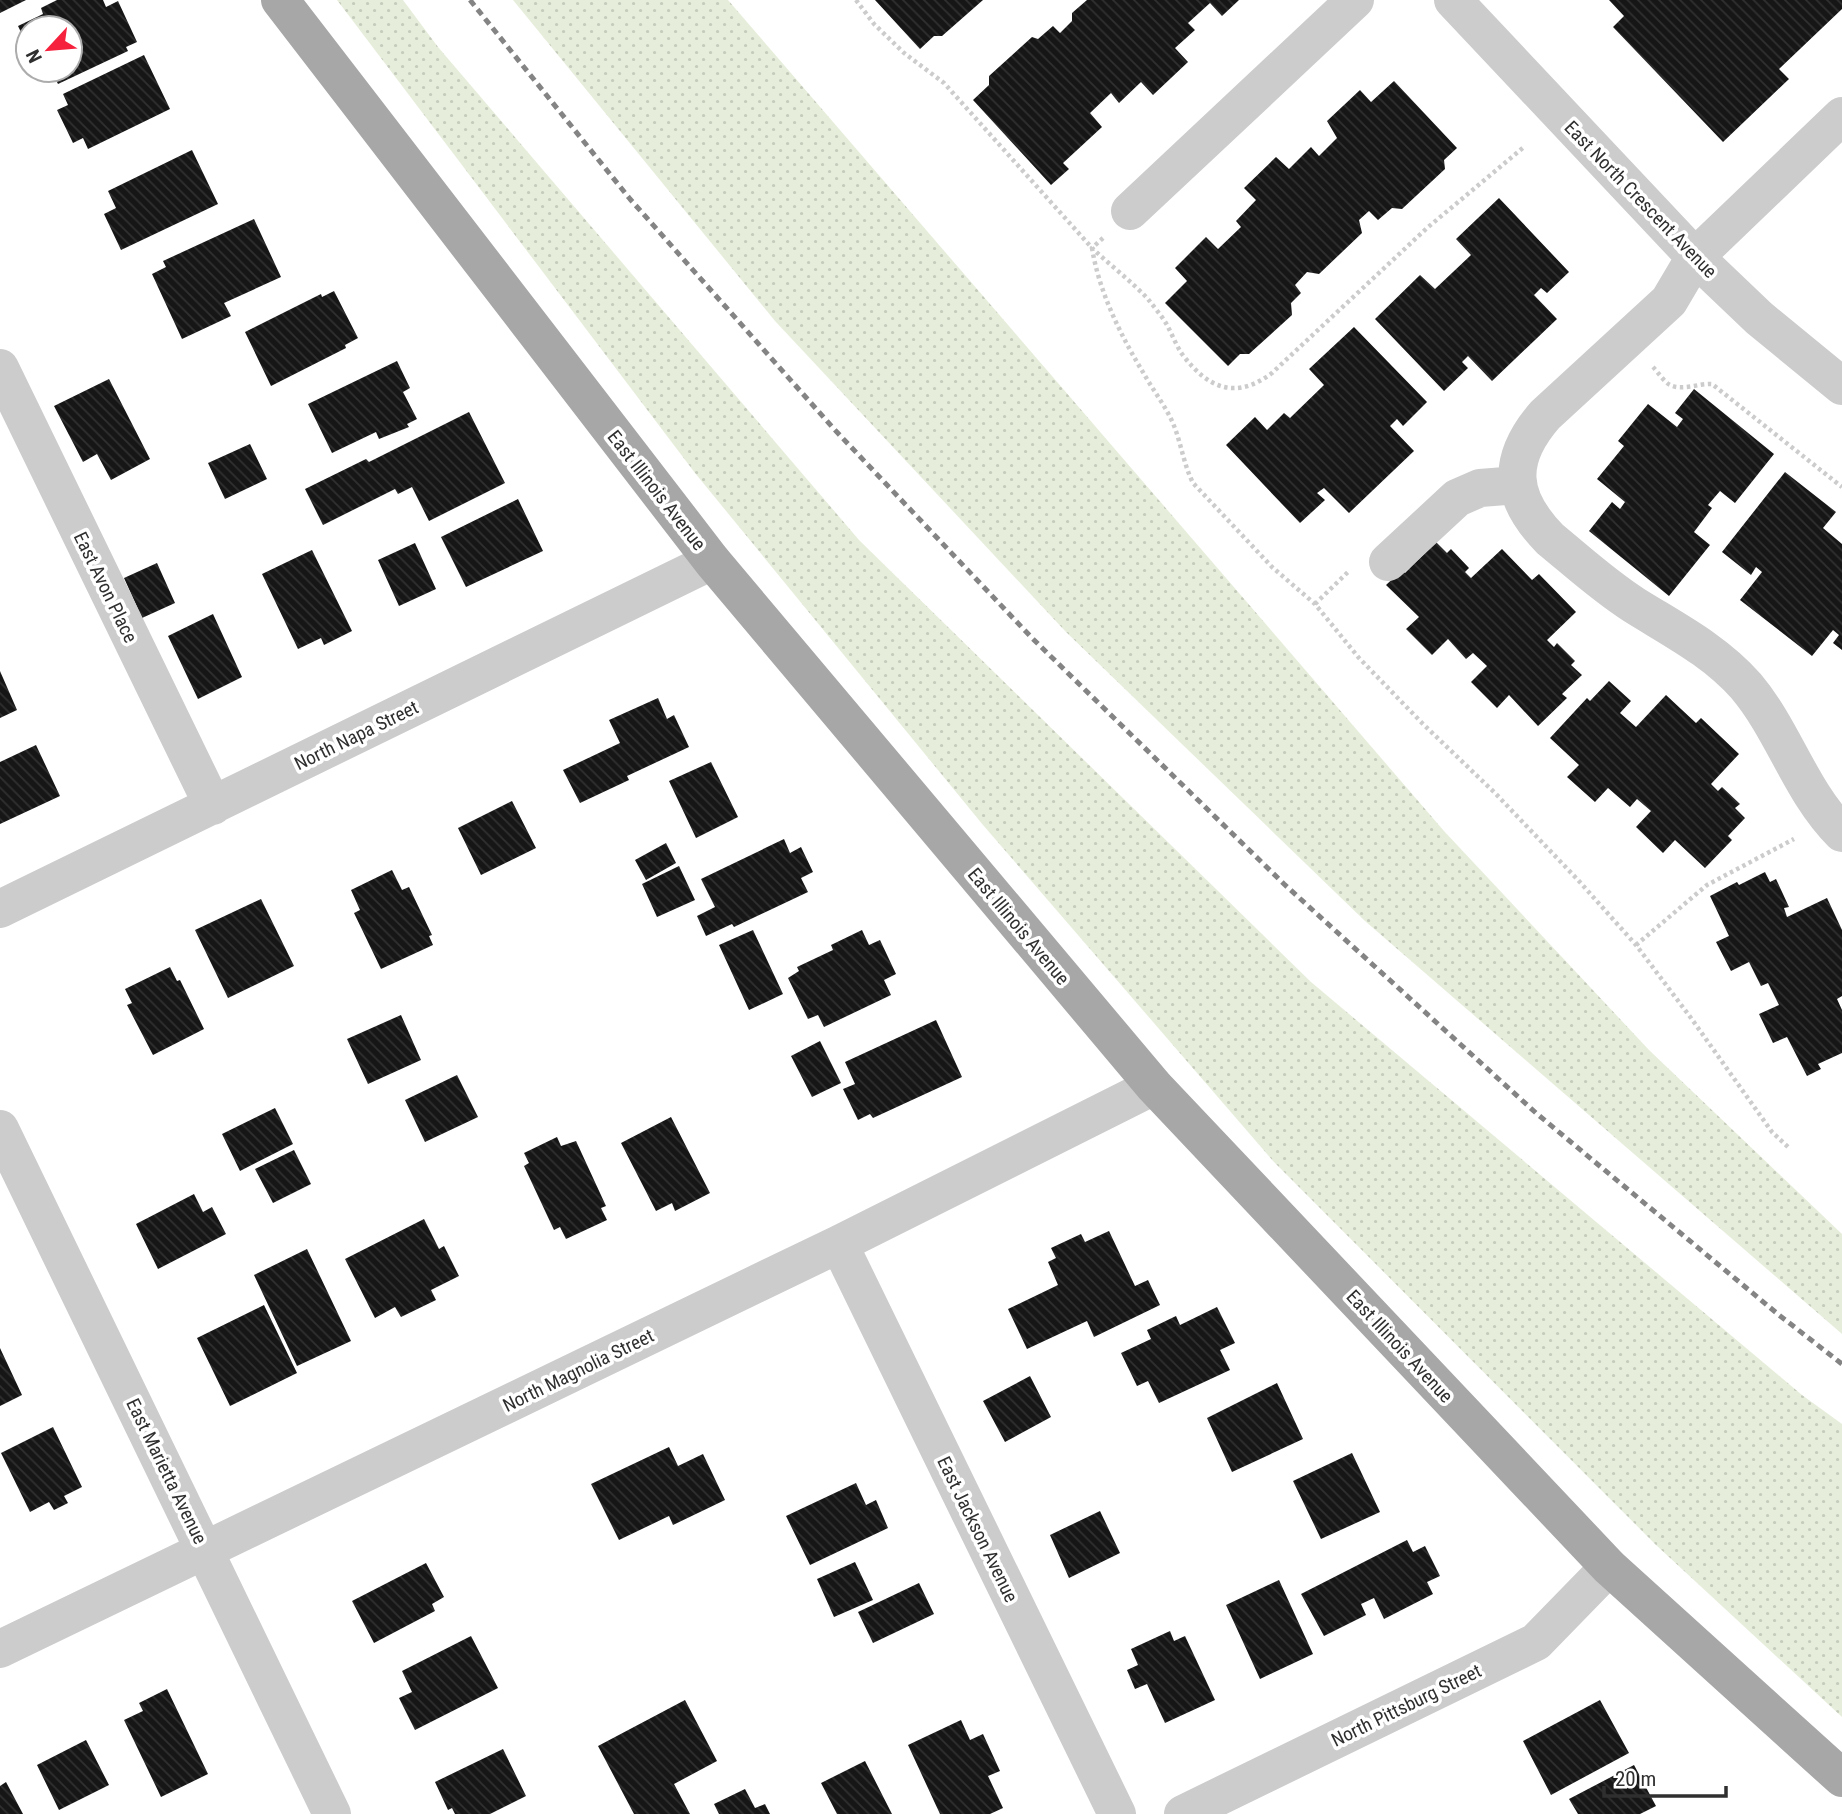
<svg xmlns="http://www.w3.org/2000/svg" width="1842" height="1814" font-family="'Roboto Condensed',sans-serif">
  <defs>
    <pattern id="grass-dots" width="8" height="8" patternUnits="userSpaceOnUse" patternTransform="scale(1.75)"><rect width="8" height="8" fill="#e6eedb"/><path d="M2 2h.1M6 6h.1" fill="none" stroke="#c6ccbc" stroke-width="1.8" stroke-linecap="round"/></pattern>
    <pattern id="building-back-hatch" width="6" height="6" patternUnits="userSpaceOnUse" patternTransform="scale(1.75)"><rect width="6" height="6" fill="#161616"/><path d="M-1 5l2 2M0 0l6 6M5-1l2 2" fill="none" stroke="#303030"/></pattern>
  </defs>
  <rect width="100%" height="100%" fill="#fff"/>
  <path fill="url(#grass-dots)" d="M337 0H403L438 47 859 540 1311 982 1802 1395 1842 1424V1717L1656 1545 1273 1161 983 825 695 473Z
    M513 0H728L1444 831 1649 1050 1842 1234V1334L1365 921 1066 632 775 321Z"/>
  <path fill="url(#building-back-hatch)" d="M0 0H26L0 13Z
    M57 0H103L106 7 118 1 137 42 126 47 128 51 58 84 51 70H70V28H28V47L18 26 43 14 41 8Z
    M875 0H983L942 36H934L920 49Z
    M1087 0H1239L1222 16 1210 3 1188 23 1195 30 1175 48 1188 62 1153 95 1141 82 1119 103 1111 93 1090 113 1102 127 1063 163 1069 169 1051 185 973 100 989 85V76L1032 37 1038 39 1053 26 1060 33 1072 21V13Z
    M1609 0H1842V9L1779 69 1789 79 1723 142 1613 27 1624 16Z
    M144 55 170 109 88 149 83 138 73 143 57 110 68 105 63 94Z
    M1394 81 1457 148 1444 160 1445 169 1402 209 1392 208 1378 220 1369 211 1359 220 1362 233 1319 274 1307 272 1295 285 1301 293 1291 303 1292 315 1249 354H1240L1228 366 1165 303 1187 281 1175 268 1206 237 1218 249 1241 227 1236 221 1256 200 1244 188 1276 157 1289 169 1311 147 1319 156 1337 138 1327 121 1360 90 1371 102Z
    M192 150 218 204 121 250 104 214 116 208 108 191Z
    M1499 198 1569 272 1547 293 1541 288 1534 295 1557 319 1492 381 1468 356 1462 362 1468 368 1444 391 1375 319 1420 275 1435 289 1471 255 1456 239Z
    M254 219 281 277 224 303 231 316 182 339 152 274 166 267 163 261Z
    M334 291 358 338 345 345 346 348 271 386 245 332 321 294 322 297Z
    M1354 327 1427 402 1403 426 1397 419 1390 426 1414 451 1349 513 1324 488 1317 493 1325 500 1300 523 1226 445 1255 417 1267 430 1284 413 1290 418 1324 385 1309 369Z
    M397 361 410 388 403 392 417 419 407 424 409 427 379 439 376 432 332 453 308 404Z
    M109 379 150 459 111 480 97 454 83 462 54 406Z
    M1694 389 1774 454 1735 503 1720 491 1708 505 1712 508 1694 532 1710 545 1669 596 1589 531 1612 502 1620 509 1625 502 1597 479 1624 446 1618 441 1648 404 1677 427 1683 419 1675 413Z
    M469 412 505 483 429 521 412 487 398 494 395 489 323 525 305 489 366 459 369 462Z
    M250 444 267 479 225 499 208 463Z
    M1785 472 1836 512 1823 528 1842 544V650L1833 643 1839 635 1833 630 1812 656 1740 600 1762 572 1756 567 1751 575 1722 552Z
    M518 499 543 551 466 587 441 537Z
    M1436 542 1447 553 1451 549 1469 568 1465 572 1471 578 1502 549 1532 580 1539 574 1576 612 1547 640 1554 647 1557 643 1575 661 1571 665 1582 675 1562 694 1567 698 1538 726 1509 695 1497 708 1471 682 1487 666 1473 653 1466 659 1448 639 1432 655 1406 629 1419 617 1386 585 1402 570 1405 573Z
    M415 543 436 589 399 606 378 560Z
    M312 550 352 631 324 645 321 638 298 649 262 574Z
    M157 563 175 603 142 618 124 578Z
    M213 614 242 677 198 699 168 636Z
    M0 671 17 710 0 718Z
    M1609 681 1631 701 1620 713 1636 727 1666 695 1696 723 1701 718 1739 754 1711 784 1718 791 1722 787 1740 804 1735 808 1745 818 1728 836 1732 840 1705 868 1675 840 1663 853 1636 827 1651 811 1637 799 1630 807 1608 788 1595 802 1567 777 1579 765 1550 738 1587 698 1590 701Z
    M658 698 667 719 674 715 689 747 627 776 629 780 580 803 563 770 620 743 609 720Z
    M36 745 60 796 0 824V762Z
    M711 762 738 817 696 838 669 781Z
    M512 801 536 848 481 875 458 828Z
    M784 839 790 853 801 847 813 872 801 878 808 892 734 927 732 924 706 936 697 916 715 907 701 879Z
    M666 843 676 863 646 880 635 860Z
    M679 866 695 900 657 917 642 884Z
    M392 870 402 890 409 887 432 935 429 936 433 945 381 969 354 913 360 910 351 890Z
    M1765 872 1770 882 1776 879 1789 907 1784 908 1787 917 1827 898 1842 930V996L1837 999 1842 1010V1053L1818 1064 1821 1069 1807 1076 1787 1037 1773 1043 1759 1014 1779 1005 1768 983 1761 986 1749 962 1731 971 1716 942 1729 936 1710 896 1737 882 1739 885Z
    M261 899 294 966 228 998 195 930Z
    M753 930 783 994 749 1010 719 945Z
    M862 930 869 945 880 940 896 974 884 980 891 995 824 1027 818 1015 808 1019 788 978 799 971 797 967 833 950 831 945Z
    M170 967 177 981 180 980 204 1029 153 1055 127 1005 132 1003 125 989Z
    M401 1015 421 1060 368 1084 347 1039Z
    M936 1020 962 1077 873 1118 870 1114 858 1120 843 1089 855 1084 845 1062Z
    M820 1041 841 1083 812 1097 791 1056Z
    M457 1075 478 1117 425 1142 405 1100Z
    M275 1108 293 1144 240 1171 222 1134Z
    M671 1117 710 1193 675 1211 672 1203 656 1211 621 1143Z
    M557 1137 561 1146 576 1141 606 1206 601 1208 607 1220 566 1239 560 1227 554 1230 524 1166 529 1163 524 1153Z
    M294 1150 311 1184 273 1203 255 1169Z
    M194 1194 203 1212 212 1207 226 1234 158 1269 136 1224Z
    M424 1219 439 1249 444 1246 459 1276 431 1290 436 1300 401 1317 395 1307 375 1318 345 1259Z
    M1109 1231 1135 1286 1148 1280 1160 1305 1094 1337 1087 1321 1027 1349 1008 1309 1058 1285 1048 1262 1056 1258 1051 1248 1081 1234 1085 1242Z
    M307 1249 351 1341 297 1366 254 1275Z
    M264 1305 297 1373 230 1406 197 1338Z
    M1217 1307 1235 1343 1220 1350 1230 1370 1159 1403 1148 1381 1137 1386 1121 1353 1151 1339 1147 1330 1176 1316 1180 1325Z
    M0 1348 22 1395 0 1406Z
    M1030 1376 1051 1417 1005 1442 983 1401Z
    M1277 1383 1303 1439 1232 1472 1207 1418Z
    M53 1427 82 1487 64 1496 68 1503 54 1510 49 1502 30 1512 1 1453Z
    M669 1447 678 1466 703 1454 725 1500 673 1525 669 1516 619 1540 591 1484Z
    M1352 1453 1380 1512 1321 1539 1293 1481Z
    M856 1483 866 1505 876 1500 888 1528 810 1565 786 1516Z
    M1100 1511 1120 1553 1069 1578 1050 1535Z
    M1407 1540 1413 1552 1425 1546 1440 1576 1427 1582 1433 1594 1384 1619 1374 1598 1361 1604 1366 1615 1324 1636 1301 1594Z
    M855 1562 873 1600 834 1617 817 1579Z
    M426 1563 444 1597 432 1604 435 1611 374 1643 352 1601Z
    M1279 1580 1313 1654 1260 1679 1226 1605Z
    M919 1583 934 1614 873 1643 858 1612Z
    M1170 1631 1174 1641 1185 1636 1215 1700 1165 1723 1147 1684 1135 1689 1127 1670 1138 1665 1131 1649Z
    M471 1636 498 1688 415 1730 399 1698 412 1692 402 1671Z
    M167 1689 208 1774 161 1797 124 1720 143 1711 139 1703Z
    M685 1700 717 1761 674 1784 690 1814H634L598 1746Z
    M1600 1700 1629 1753 1551 1795 1523 1741Z
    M961 1720 970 1740 983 1734 1000 1771 988 1776 1003 1808 990 1814H940L908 1745Z
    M86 1740 109 1785 59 1810 37 1765Z
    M503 1749 526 1796 490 1814H455L452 1808 448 1810 435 1782Z
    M865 1761 892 1814H837L821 1783Z
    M1634 1765 1656 1806 1640 1814H1578L1569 1799Z
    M6 1782 23 1814H0V1786Z
    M745 1789 755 1808 765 1804 770 1814H719L714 1804Z"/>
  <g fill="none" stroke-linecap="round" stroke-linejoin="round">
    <path stroke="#ccc" stroke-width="4.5" stroke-dasharray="3.5 3.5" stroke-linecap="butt" d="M856 0 874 24 904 53 944 83 1092 248C1099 292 1121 336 1144 374 1153 390 1164 404 1172 421 1181 441 1183 463 1193 483L1272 567 1315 604 1359 658 1423 724 1495 793 1578 880 1636 945 1691 1018 1772 1132 1788 1147
      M1103 238 1092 248C1110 265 1131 281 1148 299 1154 307 1162 316 1167 325 1172 334 1176 345 1182 354 1208 389 1236 400 1272 373L1427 228 1524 147
      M1653 367C1658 372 1664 382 1670 385 1682 391 1700 383 1712 384L1842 487
      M1315 604 1349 571
      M1636 945 1707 885 1794 839"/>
    <path stroke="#ccc" stroke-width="38" d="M1453 0 1695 257 1759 318 1842 386
      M1842 116 1695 257 1669 301 1545 415C1506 460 1509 497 1550 539 1578 562 1604 586 1634 605 1674 630 1714 650 1746 686 1784 731 1800 791 1842 833
      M1130 211 1355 0
      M0 368 213 806
      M1388 562 1457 498 1480 488 1518 485
      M0 909 712 561
      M0 1129 332 1814
      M839 1244 1117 1814
      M0 1649 839 1244 1154 1086
      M1183 1814 1536 1642 1609 1567"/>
    <path stroke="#a7a7a7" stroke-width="38" d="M280 0 712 561 1154 1086 1609 1567 1842 1778"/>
    <path stroke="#848484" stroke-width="5" stroke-dasharray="7 5" stroke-linecap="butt" d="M470 0 630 199 834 429 1032 638 1284 884 1536 1113 1779 1315 1842 1364"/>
  </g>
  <g text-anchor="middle" stroke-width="7" stroke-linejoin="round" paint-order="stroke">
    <g font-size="19" fill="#2f2f2f" stroke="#fff">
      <text transform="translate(1641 199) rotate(46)" y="7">East North Crescent Avenue</text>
      <text transform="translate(657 490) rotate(52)" y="7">East Illinois Avenue</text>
      <text transform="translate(106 587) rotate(64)" y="7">East Avon Place</text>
      <text transform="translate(356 735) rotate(-26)" y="7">North Napa Street</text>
      <text transform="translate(1019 926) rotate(50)" y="7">East Illinois Avenue</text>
      <text transform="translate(1400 1346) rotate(47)" y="7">East Illinois Avenue</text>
      <text transform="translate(578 1370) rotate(-26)" y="7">North Magnolia Street</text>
      <text transform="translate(167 1471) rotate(64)" y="7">East Marietta Avenue</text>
      <text transform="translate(978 1529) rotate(64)" y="7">East Jackson Avenue</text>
      <text transform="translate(1406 1705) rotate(-26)" y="7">North Pittsburg Street</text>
    </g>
  </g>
  <g transform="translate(49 49) rotate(244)"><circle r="33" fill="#ffffff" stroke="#acacac" stroke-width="2"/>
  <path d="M0-5L12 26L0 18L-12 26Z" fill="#f6213d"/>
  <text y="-10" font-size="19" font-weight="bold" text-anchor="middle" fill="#2f2f2f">N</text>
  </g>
  <path d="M1604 1786v10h122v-10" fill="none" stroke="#2f2f2f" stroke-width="3.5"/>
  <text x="1615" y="1786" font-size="21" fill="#2f2f2f" stroke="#ffffff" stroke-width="5" paint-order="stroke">20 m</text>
</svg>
